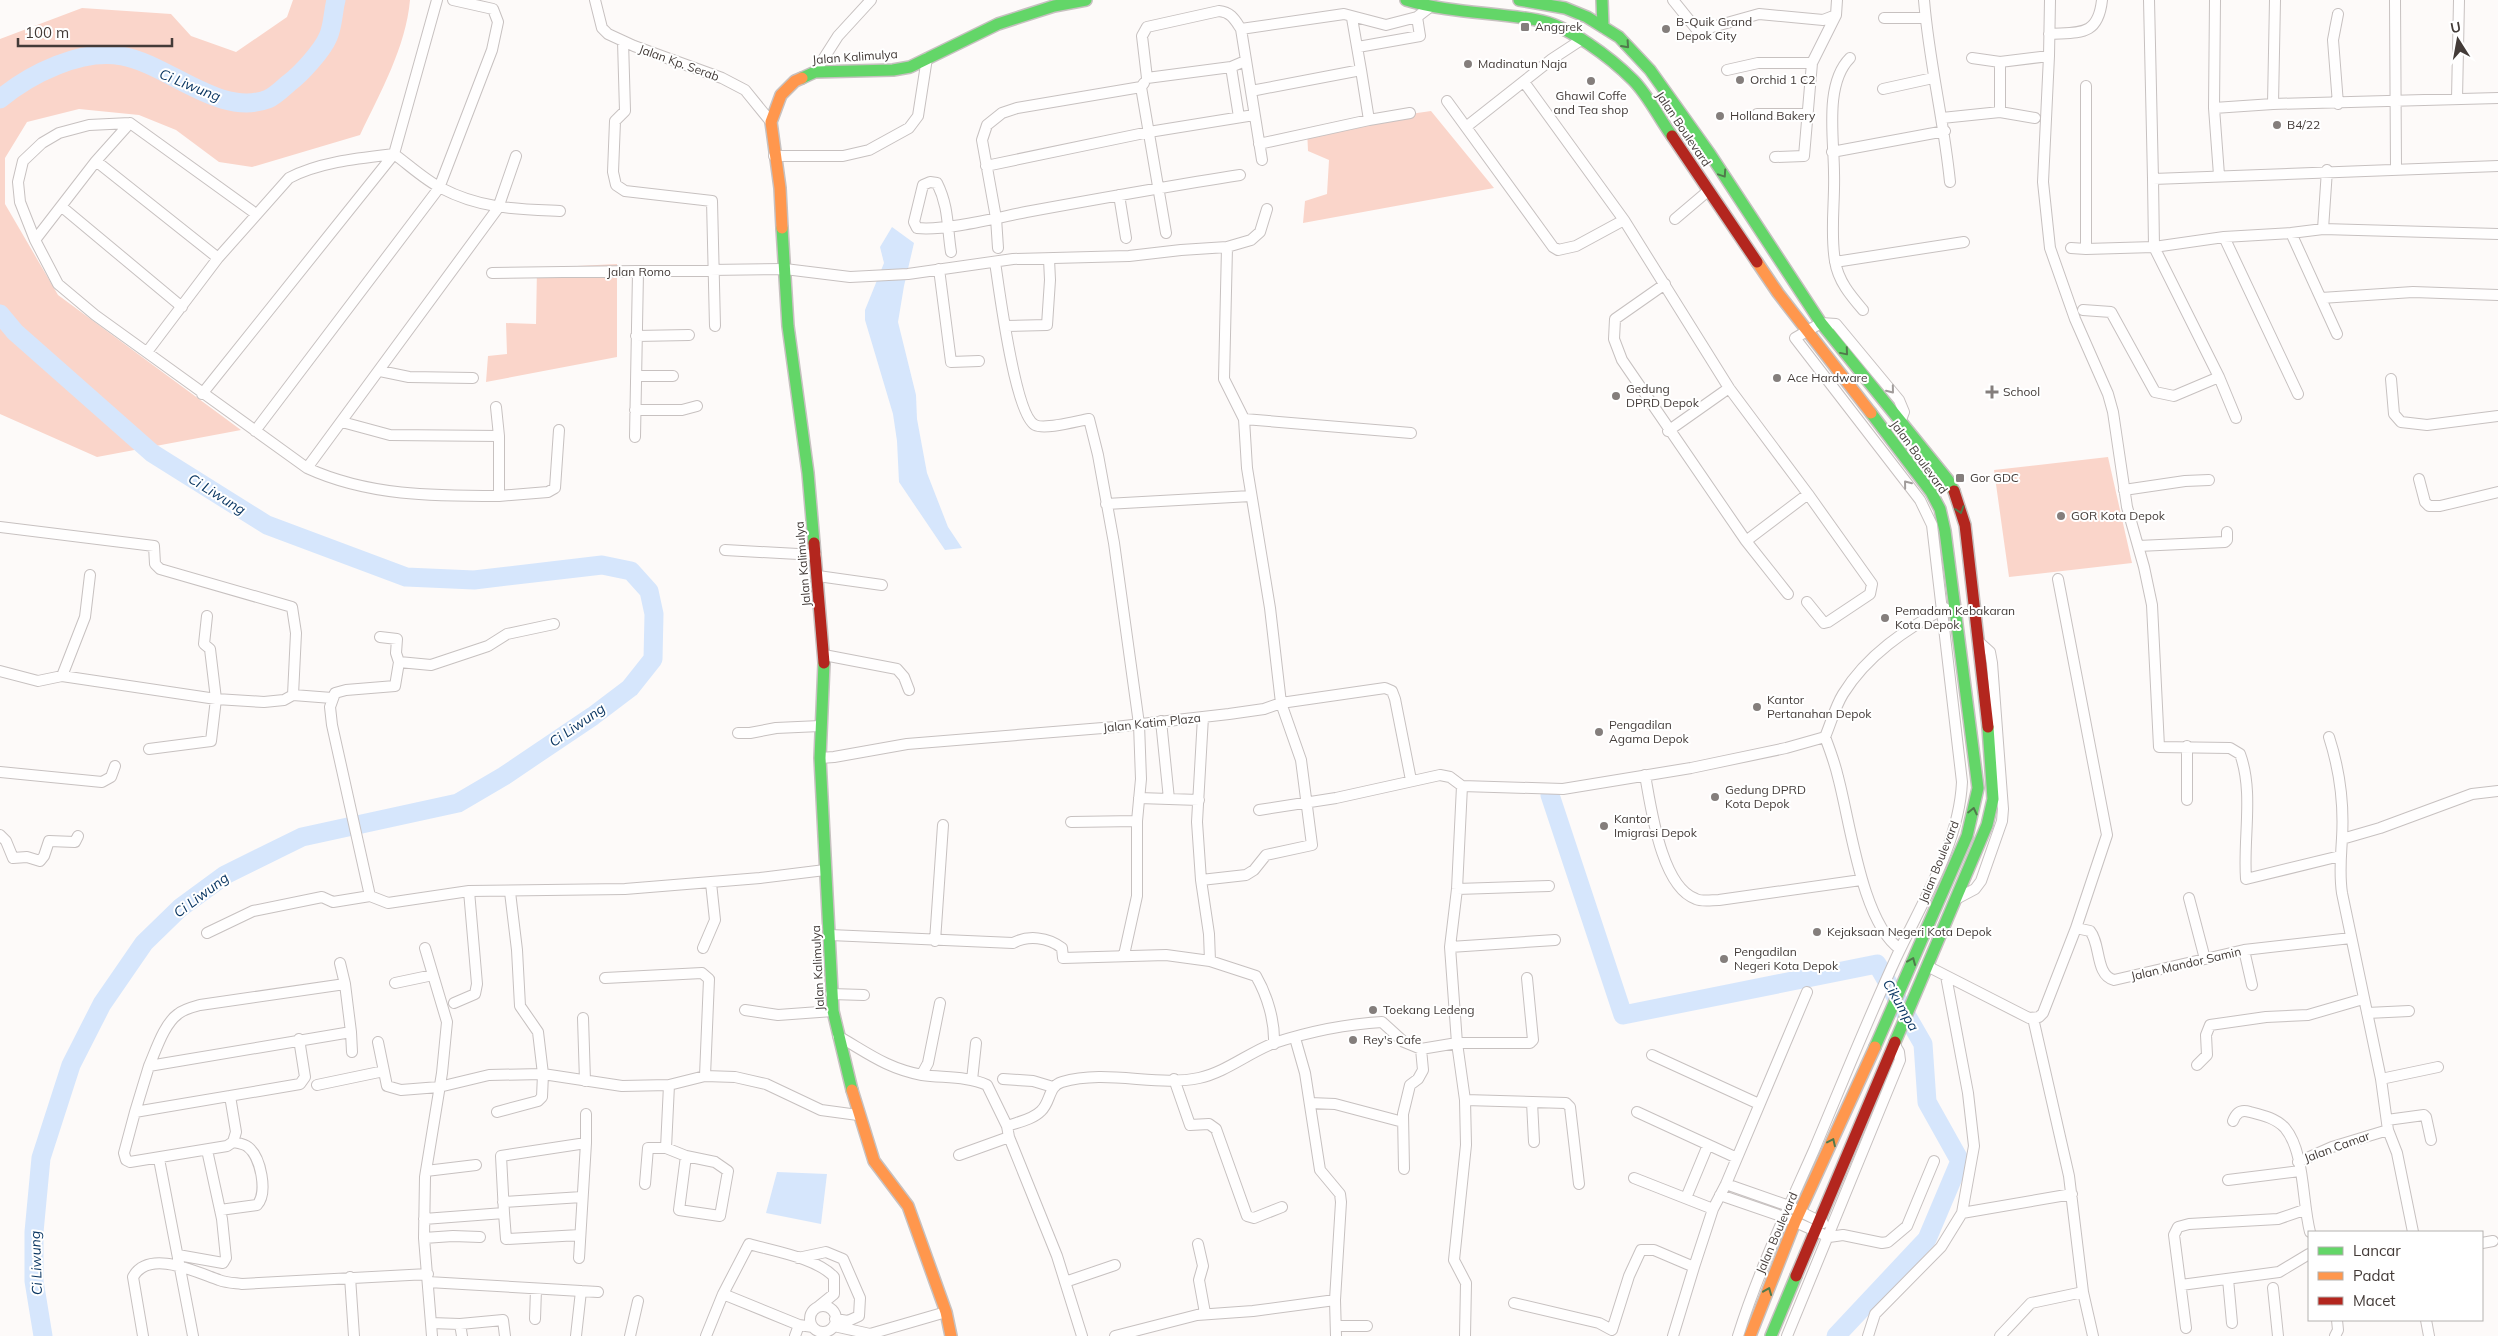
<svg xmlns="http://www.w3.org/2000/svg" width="2498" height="1336" font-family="Mulish,sans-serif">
  <rect width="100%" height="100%" fill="#fdfaf9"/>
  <path fill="#fad5ca" d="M293 0H410C406 47 380 93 360 135L252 167 219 162 176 130 139 115 79 109 27 122 5 158V204L58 295 241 430 97 457 0 414V39L82 8 171 14 191 36 236 52 287 17Z
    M1431 111 1494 188 1303 223 1305 201 1327 194 1329 160 1308 151 1307 129Z
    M617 264V357L486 382 488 356 507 354 506 323 536 324 537 268Z
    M2108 457 2132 563 2009 577 1994 470Z"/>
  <path fill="#d6e6fc" d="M892 227 914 243 904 286 898 322 916 395 917 419 927 473 948 527 962 548 945 550 899 482 897 441 893 414 865 320V310L884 263 880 247Z
    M777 1172 827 1174 821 1224 766 1213Z"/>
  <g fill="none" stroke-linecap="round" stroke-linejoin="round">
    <path stroke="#d6e6fc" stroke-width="19" d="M0 99C30 74 82 48 122 56 168 64 220 118 268 99 275 96 283 88 289 83 301 74 322 51 328 37 333 27 333 11 336 0
      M0 314 15 332 152 453 267 525 406 577 474 580 602 565 631 571 649 591 654 614 653 659 630 688 593 716 504 776 458 803 302 837 225 875 180 908 144 943 102 1004 71 1065 41 1158 34 1232V1281L43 1336
      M1550 795 1623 1015 1877 964 1923 1044 1927 1102 1960 1161 1927 1239 1836 1336"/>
    <g stroke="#c7c1c0" stroke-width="12">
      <path id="street" d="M595 0 602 28 608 34 634 46 722 78 745 90 771 122
        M1673 0 1698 31 1759 14 1823 20 1836 15 1837 0
        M1924 0C1929 62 1944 121 1950 182
        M2050 0 2049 56 2043 182 2050 248 2075 319 2108 394 2113 412 2127 507 2144 567 2152 605 2159 747 2230 748 2240 754C2254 792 2243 838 2246 879L2340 856
        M2149 0 2153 179 2498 166
        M2215 0 2214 108 2219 175
        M2395 0 2396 169
        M1352 18 1361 70
        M1884 18H1925
        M1241 29C1235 20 1231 12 1219 11L1147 27 1142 36 1147 78 1231 67 1245 61
        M2335 29 2338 14 2333 40 2338 104
        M2049 34C2079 32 2098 37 2102 0
        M623 41 625 111 615 121 613 172 616 185 625 191 712 201 715 326
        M1358 47 1420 36 1417 17
        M1850 58C1824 84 1834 139 1834 173 1835 202 1830 233 1835 261 1838 281 1851 296 1863 310
        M1972 58 2000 62 2049 56
        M2000 62V112L2035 118
        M1231 67 1239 117
        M1727 70 1758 63H1812
        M815 72 838 36 871 0
        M1524 82 1624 220 1729 388 1668 431
        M1144 83 1141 87 1166 233
        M2086 86V249L2154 247 2224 237 2291 233 2323 229 2498 234
        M1883 89 1933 78
        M1251 91 1361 70 1369 120
        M2457 99 2459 0
        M1447 101 1553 247 1558 250 1576 246 1624 220
        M2273 104 2275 0
        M2214 108 2273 104 2498 98
        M1757 114H1808
        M1942 118 2000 112
        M1466 127 1552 59 1581 40
        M1259 144 1369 120 1410 113
        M1832 152 1945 131
        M774 156H843L869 150 909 128 918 116 927 58
        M1775 157 1804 156 1812 63 1836 15
        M1262 160 1241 29 1344 14 1386 25 1417 17 1430 7
        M96 161 218 258
        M986 166 1149 132 1254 115
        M2153 179 2154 247 2219 377 2236 418
        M1119 195 1126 238
        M62 207 182 307
        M256 214 130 123 89 125 59 133 42 143 23 161 18 182 20 202 35 240 58 284 95 315 307 468C368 496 433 496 499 496V436L496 407
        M1675 219 1708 191
        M2323 229 2327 170
        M2291 233 2337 334
        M2224 237 2298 394
        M35 240 96 161 130 123
        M998 248 996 218 982 140 987 125 1002 113 1017 108 1141 87
        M2071 248 2086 249
        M951 252C947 227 949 207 937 183L930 182 923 185 914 222 917 228C945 231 996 218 1026 212 1097 199 1169 186 1240 175
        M995 262C999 288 1015 415 1035 425 1045 430 1077 421 1089 419L1098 455 1114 543 1139 724 1141 779 1137 821V896L1124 955
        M1835 262 1964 242
        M939 269 951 362 979 361
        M492 273 785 269 850 277 908 274 1013 259 1129 256 1181 250 1227 247 1251 240 1260 232 1267 209
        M1665 284 1615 319 1614 339 1622 360 1746 541 1788 594
        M2321 298 2413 292 2498 295
        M2083 310 2111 312 2155 392 2174 396 2219 377
        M1005 326 1047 325 1050 280 1049 259
        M636 336 689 335
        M147 352 218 258 289 178C319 162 360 158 394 154L437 0
        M380 371 409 377 473 378
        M636 376H673
        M2391 379 2394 414 2401 422 2427 425 2498 416
        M1729 388 1808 494
        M202 394 394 154C409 165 425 180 441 188 481 209 517 209 560 211
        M635 410H682L697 406
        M1244 419 1411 433
        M342 422 390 435 499 436
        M255 431 439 188 492 50 498 22 493 9 453 0
        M635 437 638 272
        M307 468 498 208 516 156
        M2419 479 2425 502 2429 506H2440L2498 492
        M2124 490 2185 481 2209 480
        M499 496 548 492 555 488 559 430
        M1106 504 1251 496
        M0 527 154 546 155 564 160 569 292 607 296 633 293 695 284 700 264 702 216 699 62 676 38 681 0 671
        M1746 541 1808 494 1872 584 1870 594 1828 622 1824 623 1807 602
        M2138 546 2225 542 2227 540V532
        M725 550 816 555
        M818 576 882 585
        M2058 579 2107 835 2076 928
        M380 637 397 639 396 653 399 662
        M824 655 897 669 904 677 909 690
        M62 676 85 617 90 575
        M293 695 332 698
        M1161 721 1169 799
        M738 733H750L776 728 820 726
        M1825 737C1830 750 1835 764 1838 777 1850 821 1862 923 1900 949
        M2329 737C2339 768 2344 805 2342 838 2341 857 2339 873 2342 893L2381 1079 2388 1130 2397 1153 2413 1232
        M2187 746V800
        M149 749 211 741 216 699 210 649 204 644 207 616
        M820 758 834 757 907 744 1115 727 1229 714 1264 709 1281 703 1385 688 1392 691 1395 699 1411 780
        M0 772 102 782 111 777 115 766
        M1645 775C1651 807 1661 887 1696 899 1702 902 1712 900 1719 900L1861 880
        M1462 786 1457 889 1450 947 1457 1043 1465 1100 1466 1145 1454 1260 1466 1283 1465 1336
        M1139 798 1199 800
        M1259 810 1336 798 1440 775 1450 777 1462 786 1563 789 1691 768 1786 748 1825 737C1831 723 1835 707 1843 694 1867 655 1906 629 1945 608
        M1071 822 1137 821
        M0 835 6 841 13 858 27 857 40 861 44 856 49 841 75 842 78 836
        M2342 839 2380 828 2472 794 2498 791
        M1201 880 1197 822 1203 717
        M1457 889 1549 886
        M370 896 332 725 330 707 335 693 346 690 395 686 399 662 431 665 488 646 507 634 554 624
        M1958 898 1975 889 1981 881 2002 821 2003 809 1992 663 1990 652 1980 643
        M2189 898 2205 959
        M207 933 253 911 322 897 333 902 370 896 388 903 469 891 625 889 760 878 825 870
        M830 935 1013 943C1028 935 1048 937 1062 948L1063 958 1166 955 1210 961 1209 934 1201 880 1246 875 1254 870 1266 855 1312 845 1301 760 1281 703 1270 608 1247 468 1244 419 1224 379 1227 247
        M935 941 943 825
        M1450 947 1555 940
        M425 948 447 1022 442 1073 425 1177 424 1238 432 1336
        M703 948 715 920 711 883
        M2244 950 2252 985
        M1210 961 1256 976C1267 995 1275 1021 1274 1044
        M340 963 345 984
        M1929 967 2029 1018 2039 1017 2043 1013 2076 928 2090 931C2101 944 2095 975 2114 980L2244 950 2351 938
        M605 978 702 973 709 979 705 1076
        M395 983 433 975
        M345 984 351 1032 149 1066C156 1050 164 1024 178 1014 184 1009 193 1007 200 1005Z
        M831 994 864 995
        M454 1003 475 994 477 984 469 891
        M745 1010 778 1015 833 1011
        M2367 1013 2409 1011
        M583 1018 585 1081
        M2033 1018 2069 1176 2083 1292 2093 1336
        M351 1032 352 1052
        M838 1036C868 1053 886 1068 922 1075 944 1078 967 1076 987 1085L1007 1126 1009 1137 1057 1256 1082 1336
        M1295 1038 1305 1073 1320 1170 1340 1194 1341 1202 1335 1300 1336 1336
        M378 1042 387 1086 401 1090 439 1087 489 1075 543 1074 622 1086 669 1085 705 1076 735 1077 766 1084 821 1110 858 1115
        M1652 1055 1759 1104
        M2197 1065 2207 1055 2206 1035 2210 1025 2266 1017 2308 1015 2363 999
        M149 1066 135 1112 300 1084 305 1077 299 1039
        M922 1074 928 1063 940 1003
        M1003 1079 1033 1081 1053 1087
        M1174 1079 1190 1125 1209 1124 1216 1129 1247 1216 1254 1218 1282 1207
        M2381 1079 2438 1067
        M972 1080 976 1043
        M317 1085 384 1071
        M1465 1100 1566 1103 1570 1107 1579 1184
        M1532 1102 1534 1142
        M1310 1103 1335 1104 1403 1122
        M135 1112 124 1153 126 1160 130 1162 227 1146 233 1142 236 1132 230 1096
        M497 1112 538 1101 542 1097 543 1074 538 1032 520 1006 517 950 510 892
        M1637 1112 1737 1158
        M586 1114V1143
        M2387 1120 2424 1115 2426 1117 2431 1140
        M2233 1121C2236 1113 2241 1109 2250 1112 2262 1115 2276 1118 2285 1128 2305 1152 2302 1202 2310 1232
        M1007 1126C1018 1122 1032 1120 1041 1111 1051 1102 1048 1086 1062 1082 1106 1069 1158 1087 1199 1078 1226 1072 1248 1053 1274 1043 1308 1032 1347 1024 1382 1022L1404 1042 1421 1049 1457 1043H1530L1533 1040 1527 978
        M666 1148 686 1156 679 1210 720 1216 728 1171 715 1162 686 1156
        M959 1155 1009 1137
        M159 1159 193 1336
        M2298 1162 2332 1147 2388 1130
        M1404 1169 1403 1114 1410 1085 1418 1079 1423 1070 1421 1049
        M426 1171 476 1165
        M1634 1178 1713 1209
        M2228 1180 2300 1171
        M645 1184 648 1148H666L669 1085
        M1726 1184 1789 1206 1823 1223
        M1720 1195 1784 1217 1829 1237 1843 1235 1882 1243 1888 1242 1907 1226 1934 1161
        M1686 1198 1708 1145
        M503 1202 582 1197
        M220 1210 257 1205C268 1193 261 1157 248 1147 245 1144 238 1143 233 1142
        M504 1213 506 1239 580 1235
        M1962 1213 2072 1194
        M424 1219 504 1213 501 1156 586 1143 579 1258
        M424 1238 453 1236 480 1237
        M2482 1243 2493 1241
        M1198 1244 1203 1266 1199 1280 1205 1313
        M178 1255 223 1263 226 1258 222 1219 207 1150
        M798 1258 826 1252 843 1259 860 1298 859 1316 848 1321 835 1319
        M350 1277 354 1336
        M2228 1279 2232 1323
        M428 1282 598 1292
        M1065 1282 1115 1265
        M2181 1285 2279 1272 2309 1254
        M2273 1288 2278 1336
        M723 1294 799 1325 813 1327
        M1514 1303 1599 1323 1612 1330 1629 1276 1641 1250H1654L1694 1267 1713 1209 1726 1184 1807 992
        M810 1319a13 13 0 1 1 26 0a13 13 0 1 1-26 0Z
        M535 1319 536 1289
        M2426 1320 2429 1336
        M431 1323 460 1324 462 1336
        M460 1324 503 1320 505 1336
        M834 1326 870 1334 946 1312
        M1336 1326H1367
        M2186 1328 2174 1235 2178 1227 2189 1224 2278 1219 2304 1210
        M143 1336 133 1277C149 1248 198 1273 219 1280 227 1283 235 1283 242 1284L428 1274
        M576 1336 581 1291
        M630 1336 638 1301
        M706 1336 723 1294 749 1244C773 1251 817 1258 834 1277V1294L818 1307
        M795 1336 799 1325
        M1115 1336 1197 1315 1253 1311 1335 1300
        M1673 1336 1694 1267
        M1738 1336C1758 1272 1787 1211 1814 1150 1841 1086 1867 1021 1896 958 1922 902 1959 844 1962 782L1932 525 1920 500 1795 338 1821 323 1836 324 1899 400 1904 412 1901 420
        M1787 1336 1900 1060 1899 1052 1895 1045
        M1868 1336 1875 1314 1941 1247 1962 1213 1974 1146 1968 1093 1946 976
        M2000 1336 2031 1303 2083 1292
        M2335 1336 2338 1330 2337 1320"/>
    </g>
    <g stroke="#c7c1c0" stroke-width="14">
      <path id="fast" d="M1406 0C1449 13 1493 12 1537 20 1568 25 1611 58 1633 80 1648 95 1659 118 1672 136
        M1519 0 1565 8 1587 17 1619 37 1650 70 1710 154 1821 323 1948 480 1954 491
        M1602 0 1603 27
        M802 78 815 72 893 70 910 67 998 24 1054 6 1086 0
        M782 228 788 326 808 473 814 543
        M1871 413 1931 492 1940 509 1945 531 1978 788 1967 836 1875 1047
        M824 663 820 758 833 1011 852 1090
        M1895 1042 1987 825 1993 799 1988 727
        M1771 1336 1796 1276"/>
    </g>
    <g stroke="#c7c1c0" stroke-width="14">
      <path id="slow" d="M782 228 780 188 771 122 781 95 795 81 802 78
        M1757 262 1778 293 1871 413
        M852 1090 874 1161 908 1206 946 1312 951 1336
        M1750 1336 1795 1222 1875 1047"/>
    </g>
    <g stroke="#c7c1c0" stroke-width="14">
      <path id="jam" d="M1672 136 1757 262
        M1954 491 1965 525 1988 727
        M814 543 824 663
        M1796 1276 1895 1042"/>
    </g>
    <use href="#street" stroke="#fffefe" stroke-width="10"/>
    <use href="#fast" stroke="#63d668" stroke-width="11"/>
    <use href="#slow" stroke="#ff974d" stroke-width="11"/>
    <use href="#jam" stroke="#b3261e" stroke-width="11"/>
  </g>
  <defs><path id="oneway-chevron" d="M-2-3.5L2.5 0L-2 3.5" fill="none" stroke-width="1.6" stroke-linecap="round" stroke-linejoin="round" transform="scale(1.25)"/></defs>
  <g stroke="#50794b">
    <use href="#oneway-chevron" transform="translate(1626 45) rotate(48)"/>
    <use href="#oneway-chevron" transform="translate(1723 174) rotate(56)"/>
    <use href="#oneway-chevron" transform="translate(1845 352) rotate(50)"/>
    <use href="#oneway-chevron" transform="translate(1960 510) rotate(72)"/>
    <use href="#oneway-chevron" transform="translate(1973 811) rotate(-77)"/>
    <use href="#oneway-chevron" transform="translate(1912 961) rotate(-67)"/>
    <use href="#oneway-chevron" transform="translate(1832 1142) rotate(-65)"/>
    <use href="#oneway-chevron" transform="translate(1768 1291) rotate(-68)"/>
  </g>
  <g stroke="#a19c9b">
    <use href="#oneway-chevron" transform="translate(1891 390) rotate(51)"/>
    <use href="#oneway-chevron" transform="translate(1907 484) rotate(-129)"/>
  </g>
  <g fill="#847e7c" stroke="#fff" stroke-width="2">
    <rect x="1520" y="22" width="10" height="10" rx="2.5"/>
    <circle cx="1666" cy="29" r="5"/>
    <circle cx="1468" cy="64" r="5"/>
    <circle cx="1740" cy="80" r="5"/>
    <circle cx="1591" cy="81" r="5"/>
    <circle cx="1720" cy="116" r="5"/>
    <circle cx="2277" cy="125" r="5"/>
    <circle cx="1777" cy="378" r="5"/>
    <path d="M1989.5 384.5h5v5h5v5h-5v5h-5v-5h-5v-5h5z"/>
    <circle cx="1616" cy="396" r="5"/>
    <rect x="1955" y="473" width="10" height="10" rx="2.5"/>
    <circle cx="2061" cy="516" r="5"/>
    <circle cx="1885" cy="618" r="5"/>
    <circle cx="1757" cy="707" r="5"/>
    <circle cx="1599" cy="732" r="5"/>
    <circle cx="1715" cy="797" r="5"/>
    <circle cx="1604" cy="826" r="5"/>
    <circle cx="1817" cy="932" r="5"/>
    <circle cx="1724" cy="959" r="5"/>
    <circle cx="1373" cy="1010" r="5"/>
    <circle cx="1353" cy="1040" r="5"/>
  </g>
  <g text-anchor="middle" stroke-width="4" stroke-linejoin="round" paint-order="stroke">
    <g font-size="12" fill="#433b38" stroke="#fff" text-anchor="start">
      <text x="1676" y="26">B-Quik Grand<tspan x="1676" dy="14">Depok City</tspan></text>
      <text x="1535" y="31">Anggrek</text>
      <text x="1478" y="68">Madinatun Naja</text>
      <text x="1750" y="84">Orchid 1 C2</text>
      <text x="1591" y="100" text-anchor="middle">Ghawil Coffe<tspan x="1591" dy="14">and Tea shop</tspan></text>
      <text x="1730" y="120">Holland Bakery</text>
      <text x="2287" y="129">B4/22</text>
      <text x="1787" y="382">Ace Hardware</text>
      <text x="1626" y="393">Gedung<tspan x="1626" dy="14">DPRD Depok</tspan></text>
      <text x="2003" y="396">School</text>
      <text x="1970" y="482">Gor GDC</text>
      <text x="2071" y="520">GOR Kota Depok</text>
      <text x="1895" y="615">Pemadam Kebakaran<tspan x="1895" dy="14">Kota Depok</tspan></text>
      <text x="1767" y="704">Kantor<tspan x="1767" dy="14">Pertanahan Depok</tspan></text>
      <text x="1609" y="729">Pengadilan<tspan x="1609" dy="14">Agama Depok</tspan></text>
      <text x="1725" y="794">Gedung DPRD<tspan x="1725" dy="14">Kota Depok</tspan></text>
      <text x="1614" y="823">Kantor<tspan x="1614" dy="14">Imigrasi Depok</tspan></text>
      <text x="1827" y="936">Kejaksaan Negeri Kota Depok</text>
      <text x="1734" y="956">Pengadilan<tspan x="1734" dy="14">Negeri Kota Depok</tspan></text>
      <text x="1383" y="1014">Toekang Ledeng</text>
      <text x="1363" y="1044">Rey's Cafe</text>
    </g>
    <g font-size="12" fill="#433b38" stroke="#fff">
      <text transform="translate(855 57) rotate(-4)" y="4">Jalan Kalimulya</text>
      <text transform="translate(679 63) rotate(20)" y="4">Jalan Kp. Serab</text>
      <text transform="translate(1683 129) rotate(56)" y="4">Jalan Boulevard</text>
      <text x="639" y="276">Jalan Romo</text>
      <text transform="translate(1919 457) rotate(54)" y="4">Jalan Boulevard</text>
      <text transform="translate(803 564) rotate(-95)" y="4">Jalan Kalimulya</text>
      <text transform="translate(1152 723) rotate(-6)" y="4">Jalan Katim Plaza</text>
      <text transform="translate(1939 862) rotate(-68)" y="4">Jalan Boulevard</text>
      <text transform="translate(2186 964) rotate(-13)" y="4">Jalan Mandor Samin</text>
      <text transform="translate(818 968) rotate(-93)" y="4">Jalan Kalimulya</text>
      <text transform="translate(2337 1147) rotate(-20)" y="4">Jalan Camar</text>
      <text transform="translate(1777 1233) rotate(-67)" y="4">Jalan Boulevard</text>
    </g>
    <g font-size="14" font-style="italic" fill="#0b3763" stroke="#fff">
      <text transform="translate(190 85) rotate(22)" y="5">Ci Liwung</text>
      <text transform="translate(217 494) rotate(32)" y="5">Ci Liwung</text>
      <text transform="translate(577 725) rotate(-35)" y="5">Ci Liwung</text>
      <text transform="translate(201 895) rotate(-37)" y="5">Ci Liwung</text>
      <text transform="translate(1901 1005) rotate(60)" y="5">Cikumpa</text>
      <text transform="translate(36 1263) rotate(-92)" y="5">Ci Liwung</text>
    </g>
  </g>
  <rect x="2308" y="1231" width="175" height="90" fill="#ffffff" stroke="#b4b1af"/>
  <rect x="2318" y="1247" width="25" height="8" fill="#63d668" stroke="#b4b1af"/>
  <text x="2353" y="1256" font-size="15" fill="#433b38">Lancar</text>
  <rect x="2318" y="1272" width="25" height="8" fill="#ff974d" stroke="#b4b1af"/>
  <text x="2353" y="1281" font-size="15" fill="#433b38">Padat</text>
  <rect x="2318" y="1297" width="25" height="8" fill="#b3261e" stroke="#b4b1af"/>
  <text x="2353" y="1306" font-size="15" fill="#433b38">Macet</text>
  <g transform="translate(2458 40) rotate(349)" stroke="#ffffff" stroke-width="4" paint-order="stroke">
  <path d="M0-4L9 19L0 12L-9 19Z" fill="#433b38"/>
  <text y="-8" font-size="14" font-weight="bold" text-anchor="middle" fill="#433b38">U</text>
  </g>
  <path d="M18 38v8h154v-8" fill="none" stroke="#433b38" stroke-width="2.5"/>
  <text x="25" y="38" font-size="15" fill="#433b38" stroke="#ffffff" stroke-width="4" paint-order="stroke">100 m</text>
</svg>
